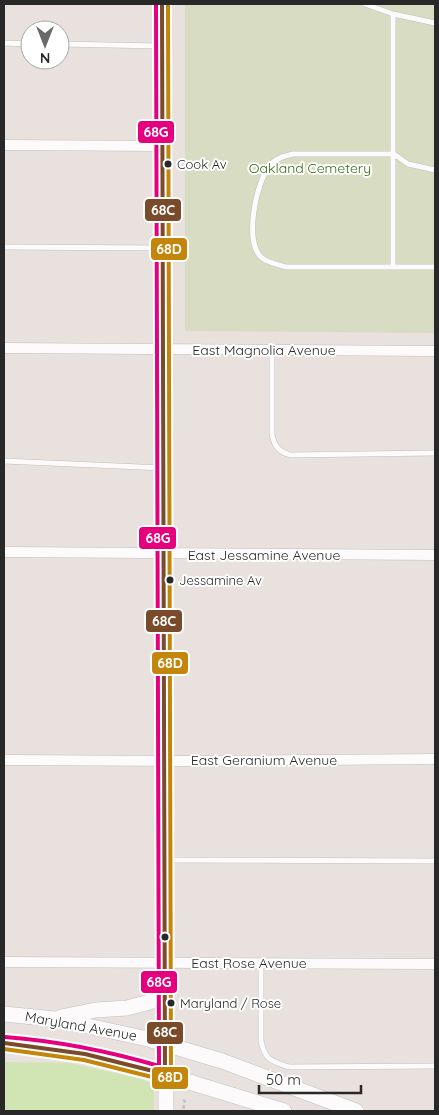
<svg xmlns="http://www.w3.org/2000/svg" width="439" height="1115" font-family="Quicksand,sans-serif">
  <rect width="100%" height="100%" fill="#e8e1dd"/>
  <path fill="#d1e4b3" d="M4 1062 69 1063 138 1078 154 1084V1111H4Z"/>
  <path fill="#d8dcc3" d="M185 4H435V333L185 331Z"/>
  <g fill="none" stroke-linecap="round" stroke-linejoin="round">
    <g stroke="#c1bfbf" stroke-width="6">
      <path id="lane" d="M365 4 393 14 435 23
        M393 14V267
        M4 43 30 44
        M60 44 159 46
        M435 170 408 164 394 154H293C285 156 276 158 270 165 256 182 244 241 261 257 267 263 277 264 286 267H435
        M4 247 162 248
        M272 351V435C275 447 278 451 290 455L435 453
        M4 461 163 468
        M166 860 435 861
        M261 963V1041C265 1060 271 1061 289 1067L435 1066"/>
    </g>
    <g stroke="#c1bfbf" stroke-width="11">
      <path id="street" d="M4 145 162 146
        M4 348 435 351
        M4 552 435 555
        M4 760 182 761 435 759
        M4 962 435 964"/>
    </g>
    <g stroke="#c1bfbf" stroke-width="16">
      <path id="secondary" d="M162 4 166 1111
        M4 1014 55 1019 148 1039 222 1061 356 1111
        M61 1017 96 1010 127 1008 150 1002 164 980
        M4 1043 76 1051 124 1062 284 1111"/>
    </g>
    <path stroke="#c3c2c2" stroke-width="2.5" stroke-dasharray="4 2.5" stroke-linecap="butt" d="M183 1100 185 1101 183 1111"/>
    <use href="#lane" stroke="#fcfafa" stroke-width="5"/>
    <use href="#street" stroke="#fcfafa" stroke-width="10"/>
    <use href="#secondary" stroke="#fcfafa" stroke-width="15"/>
    <g stroke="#fff" stroke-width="8">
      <path id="bus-1" d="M4 1043 85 1054 165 1074 162 4"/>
    </g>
    <g stroke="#fff" stroke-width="8">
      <path id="bus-2" d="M4 1049 84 1060 164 1080 169 1079 171 1075 168 4"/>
    </g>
    <g stroke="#fff" stroke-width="8">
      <path id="bus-3" d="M5 1037C57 1041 108 1051 159 1066L156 4"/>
    </g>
    <use href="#bus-1" stroke="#7a4b2a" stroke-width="4"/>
    <use href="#bus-2" stroke="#c3860a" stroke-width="4"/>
    <use href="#bus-3" stroke="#e5007d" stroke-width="4"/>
  </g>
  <g fill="#282828" stroke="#fff" stroke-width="2">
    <circle cx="168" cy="164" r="4.5"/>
    <circle cx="170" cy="580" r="4.5"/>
    <circle cx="165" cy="937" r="4.5"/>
    <circle cx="171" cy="1003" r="4.5"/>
  </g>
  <g text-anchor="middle" stroke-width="4" stroke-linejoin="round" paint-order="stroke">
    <g font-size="13" fill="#282828" stroke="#fff" text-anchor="start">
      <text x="177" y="169">Cook Av</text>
      <text x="179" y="585">Jessamine Av</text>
      <text x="180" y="1008">Maryland / Rose</text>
    </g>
    <g font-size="14" fill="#366a14" stroke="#fff">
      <text x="310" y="173">Oakland Cemetery</text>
    </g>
    <g font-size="14" fill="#282828" stroke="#fff">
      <text x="264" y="355">East Magnolia Avenue</text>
      <text x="264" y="560">East Jessamine Avenue</text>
      <text x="264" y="765">East Geranium Avenue</text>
      <text x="249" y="968">East Rose Avenue</text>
      <text transform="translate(81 1026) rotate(10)" y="5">Maryland Avenue</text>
    </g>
  </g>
  <g stroke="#fff" stroke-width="2">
    <rect x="137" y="120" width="38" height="24" rx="5" fill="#e5007d"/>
    <rect x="144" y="198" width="38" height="24" rx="5" fill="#7a4b2a"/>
    <rect x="150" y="237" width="38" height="24" rx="5" fill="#c3860a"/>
    <rect x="138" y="526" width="39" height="24" rx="5" fill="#e5007d"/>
    <rect x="145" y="609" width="38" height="24" rx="5" fill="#7a4b2a"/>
    <rect x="151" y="651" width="38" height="24" rx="5" fill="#c3860a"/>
    <rect x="140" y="970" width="38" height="24" rx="5" fill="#e5007d"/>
    <rect x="146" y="1021" width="38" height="24" rx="5" fill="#7a4b2a"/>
    <rect x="151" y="1066" width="38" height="24" rx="5" fill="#c3860a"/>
  </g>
  <g font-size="14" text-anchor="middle" font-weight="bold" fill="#fff">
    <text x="156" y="137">68G</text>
    <text x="163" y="215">68C</text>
    <text x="169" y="254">68D</text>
    <text x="158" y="543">68G</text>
    <text x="164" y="626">68C</text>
    <text x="170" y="668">68D</text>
    <text x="159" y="987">68G</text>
    <text x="165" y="1037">68C</text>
    <text x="170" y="1082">68D</text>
  </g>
  <rect width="439" height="1115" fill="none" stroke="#282828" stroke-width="10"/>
  <g transform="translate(45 45) rotate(180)"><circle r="24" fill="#ffffff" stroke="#a9a9a9"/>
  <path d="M0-4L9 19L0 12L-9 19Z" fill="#6b6967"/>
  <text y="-8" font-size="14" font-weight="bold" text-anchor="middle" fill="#282828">N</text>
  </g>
  <path d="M259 1085v8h102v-8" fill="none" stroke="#282828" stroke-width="2.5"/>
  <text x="266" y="1085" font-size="15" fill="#282828" stroke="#ffffff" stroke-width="4" paint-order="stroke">50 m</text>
</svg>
